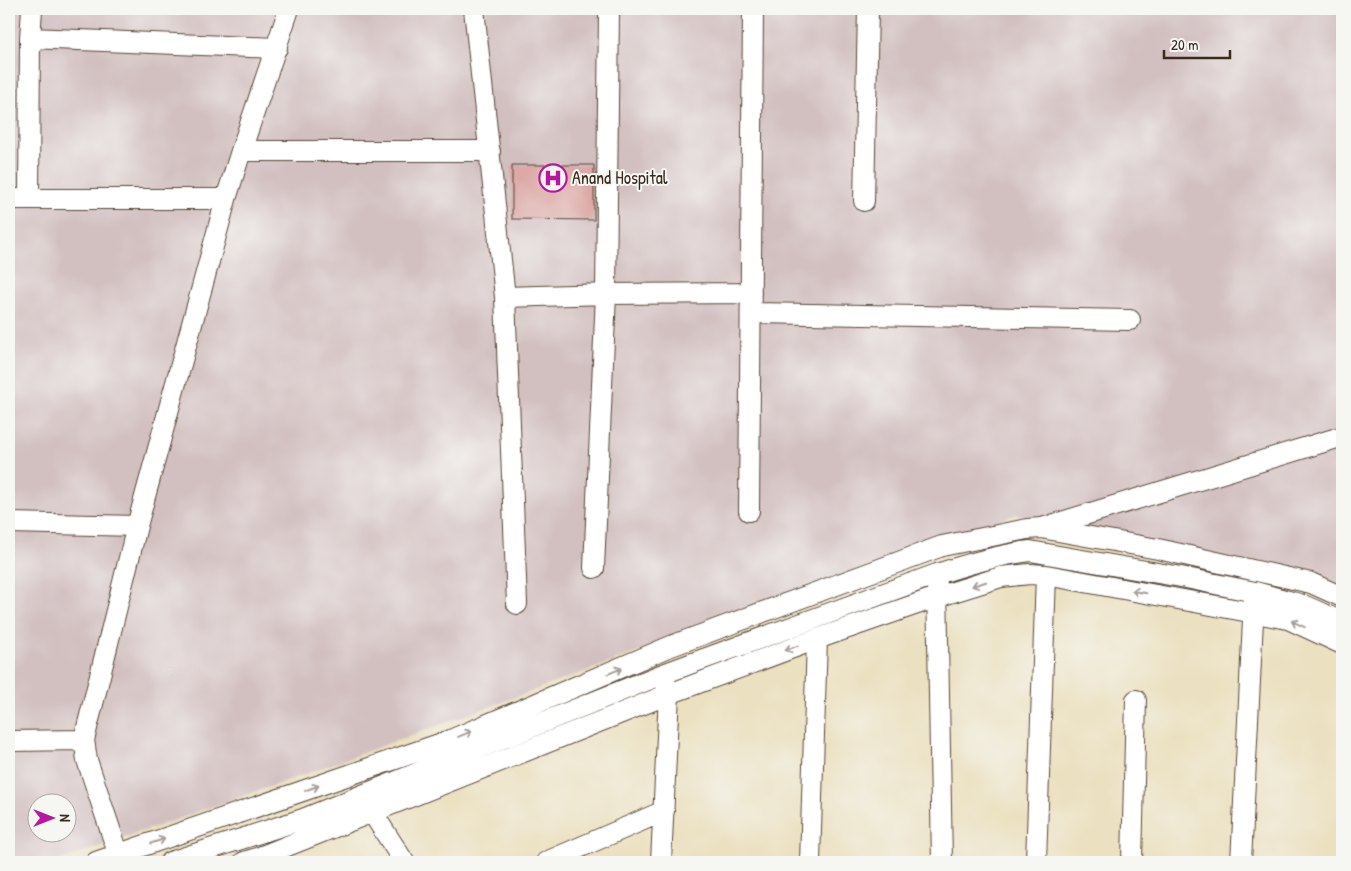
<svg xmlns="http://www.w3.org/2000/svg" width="1351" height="871" font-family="'Patrick Hand',sans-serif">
  <rect width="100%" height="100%" fill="#f6f6f2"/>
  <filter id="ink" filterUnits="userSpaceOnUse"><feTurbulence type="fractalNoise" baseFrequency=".02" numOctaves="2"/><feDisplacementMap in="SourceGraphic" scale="10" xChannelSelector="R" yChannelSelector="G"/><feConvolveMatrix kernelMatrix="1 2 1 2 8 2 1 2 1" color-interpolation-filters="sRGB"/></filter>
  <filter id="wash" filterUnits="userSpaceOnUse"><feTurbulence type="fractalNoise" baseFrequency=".0096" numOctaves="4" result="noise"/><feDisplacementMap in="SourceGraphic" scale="20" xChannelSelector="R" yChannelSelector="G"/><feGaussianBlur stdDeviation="1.12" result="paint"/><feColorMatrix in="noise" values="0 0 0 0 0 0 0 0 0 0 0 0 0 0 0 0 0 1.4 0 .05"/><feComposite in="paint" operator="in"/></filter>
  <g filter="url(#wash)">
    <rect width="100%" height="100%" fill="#ebe0c0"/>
    <path fill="#d2bfc0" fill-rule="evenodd" d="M9 9H1342V590L1304 574 1017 514 275 785 55 862H9ZM38 804H68V834H38Z"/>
    <g id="blocks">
      <path fill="#dca9a6" d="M512 165H594V220L512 219Z"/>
    </g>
  </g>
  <g filter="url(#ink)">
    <use href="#blocks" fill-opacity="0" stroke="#554536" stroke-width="1"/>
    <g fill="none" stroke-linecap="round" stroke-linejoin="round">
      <g stroke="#554536" stroke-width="22">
        <path id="street" d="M474 9 505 297
          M30 38 277 48
          M241 151H490
          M9 199H226
          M29 199 30 38 32 9
          M864 201 868 9
          M751 313 1130 320
          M749 511 753 9
          M9 523 137 526
          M1045 527 1337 438H1342
          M594 568 606 294 609 9
          M937 584 942 862
          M517 604 505 297 606 294 751 293
          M84 740 87 760 121 862
          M9 741 84 740 137 526 226 199 241 151 289 9
          M372 812 404 862
          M96 862 448 741 671 646 942 546 1027 529 1041 528 1158 549 1311 583 1342 597
          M170 862 303 819 663 674 698 661 937 574C967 564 997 555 1030 551L1181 577 1255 592 1303 605 1342 622
          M244 862 257 858 669 694 817 639 937 597 1001 577 1030 574 1046 575 1288 619 1342 644
          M546 862 664 811
          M661 862 669 694 665 682
          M810 862 817 639
          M1036 862 1046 575
          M1132 862 1136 700
          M1241 862 1254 600"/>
      </g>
      <use href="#street" stroke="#fff" stroke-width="20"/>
    </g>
    <defs><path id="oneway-shaft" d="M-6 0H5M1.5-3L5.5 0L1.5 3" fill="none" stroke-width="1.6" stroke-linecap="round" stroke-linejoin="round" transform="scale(1.25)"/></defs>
    <g stroke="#a79f9a">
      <use href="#oneway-shaft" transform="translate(979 584) rotate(163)"/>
      <use href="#oneway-shaft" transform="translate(1139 592) rotate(-170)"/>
      <use href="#oneway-shaft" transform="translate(1298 624) rotate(-155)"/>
      <use href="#oneway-shaft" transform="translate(792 648) rotate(160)"/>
      <use href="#oneway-shaft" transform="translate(615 671) rotate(-23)"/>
      <use href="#oneway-shaft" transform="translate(465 734) rotate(-23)"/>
      <use href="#oneway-shaft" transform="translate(312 788) rotate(-19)"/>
      <use href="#oneway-shaft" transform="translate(158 841) rotate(-19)"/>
    </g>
  </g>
  <defs>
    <g id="hospital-ring" transform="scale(1.4375)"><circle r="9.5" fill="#f6f6f2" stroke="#b5179e" stroke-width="1.5"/><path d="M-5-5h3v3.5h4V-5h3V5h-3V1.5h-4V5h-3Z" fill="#b5179e"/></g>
  </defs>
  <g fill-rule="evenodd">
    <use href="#hospital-ring" x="553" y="178"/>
  </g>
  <g text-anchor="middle" stroke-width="4" stroke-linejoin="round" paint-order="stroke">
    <g font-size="18" fill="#3b2a1e" stroke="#f6f6f2" text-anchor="start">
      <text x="572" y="184">Anand Hospital</text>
    </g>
  </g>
  <rect width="1351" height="871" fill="none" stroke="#f6f6f2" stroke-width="30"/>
  <g transform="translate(52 818) rotate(90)"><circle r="24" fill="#f6f6f2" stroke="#aba49d"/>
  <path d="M0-4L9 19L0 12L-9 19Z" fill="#b5179e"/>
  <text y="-8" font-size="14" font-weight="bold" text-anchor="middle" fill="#3b2a1e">N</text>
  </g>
  <path d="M1164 50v8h66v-8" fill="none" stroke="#3b2a1e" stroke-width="2.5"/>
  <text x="1171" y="50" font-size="15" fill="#3b2a1e" stroke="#f6f6f2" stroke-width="4" paint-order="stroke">20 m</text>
</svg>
